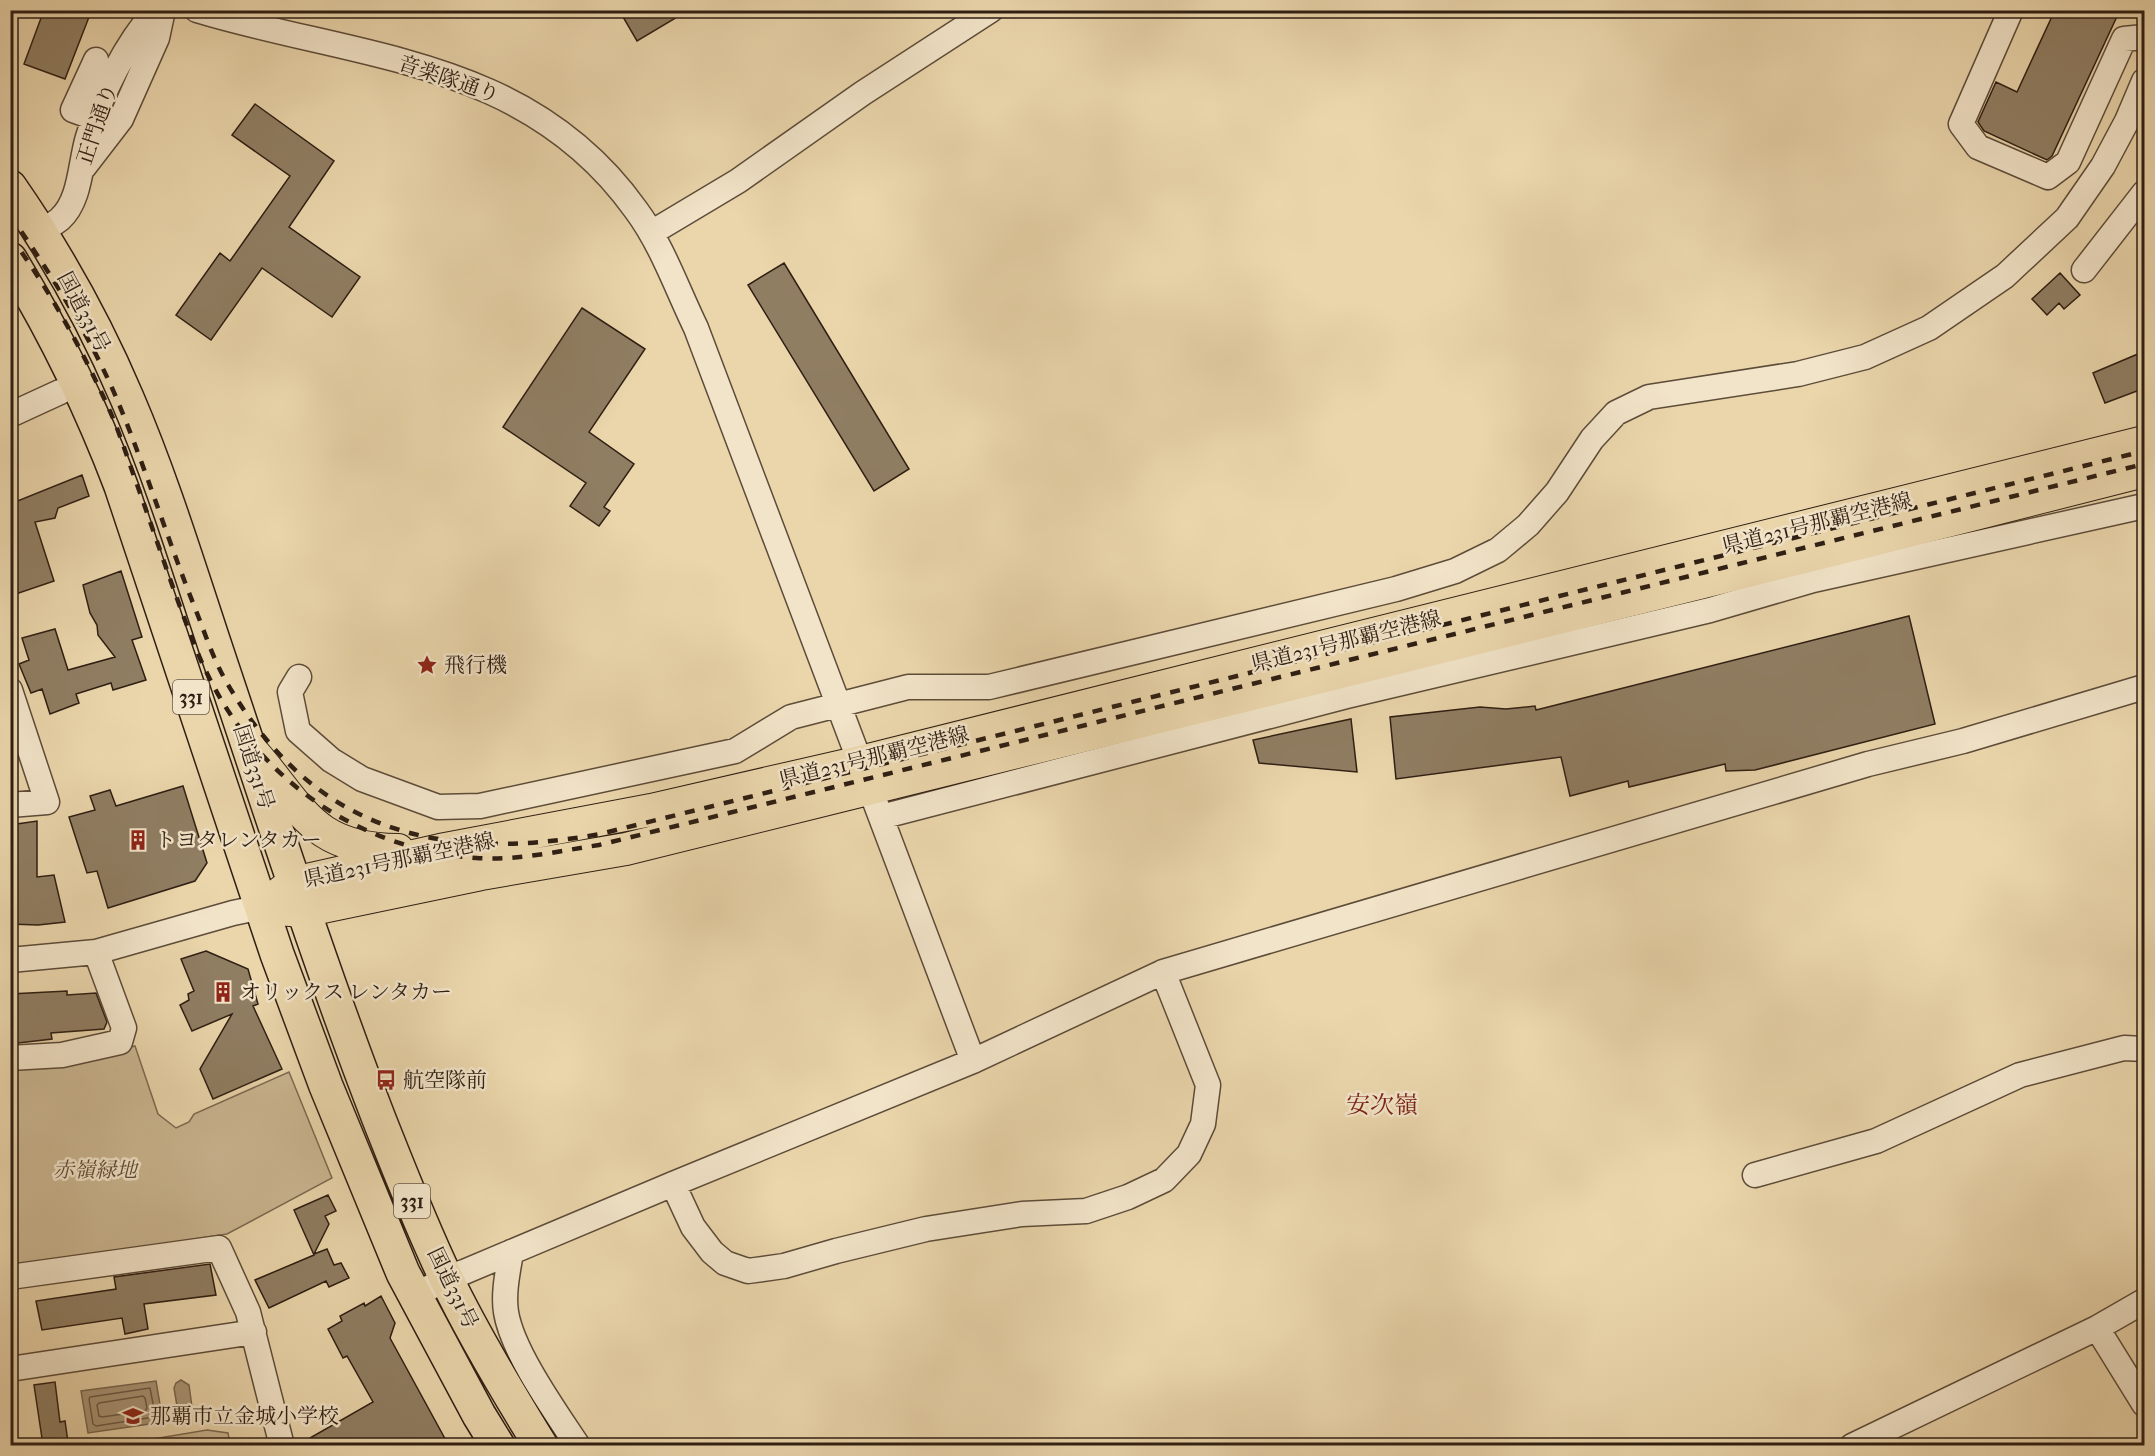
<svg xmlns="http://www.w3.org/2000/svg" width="2155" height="1456" font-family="'IM FELL French Canon','Noto Serif JP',serif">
  <rect width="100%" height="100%" fill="#ebd6ac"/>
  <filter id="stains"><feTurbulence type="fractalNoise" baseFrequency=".00333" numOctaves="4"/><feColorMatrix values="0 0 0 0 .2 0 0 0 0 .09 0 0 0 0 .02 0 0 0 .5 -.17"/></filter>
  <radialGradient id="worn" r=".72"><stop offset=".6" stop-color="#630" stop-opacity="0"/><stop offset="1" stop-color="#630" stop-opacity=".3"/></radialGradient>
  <path fill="#cbb792" stroke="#7c6a52" stroke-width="1.5" d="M135 1046 158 1114 176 1128 189 1122 194 1114 289 1072 332 1178 227 1234 11 1267V1066L48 1067Z
    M207 1430 228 1433 230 1445H117Z"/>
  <path fill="#ab9778" stroke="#796750" stroke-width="1.5" d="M181 1380 189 1385 192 1407 189 1414H181L178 1412 174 1388 176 1383Z
    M156 1381 163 1422 88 1433 81 1391Z"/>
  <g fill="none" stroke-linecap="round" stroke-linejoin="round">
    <path stroke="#6c5a46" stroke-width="1.5" d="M150 1388 155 1414 154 1417 96 1426 93 1424 89 1399 90 1397Z
      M143 1396 145 1398 147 1408 145 1411 102 1417 99 1416 97 1405 99 1403Z"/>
  </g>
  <path fill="#907e63" stroke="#2e1e13" stroke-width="1.5" d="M44 10H73L89 17 65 79 24 64Z
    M619 10H689L637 41Z
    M2055 10H2120L2052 156 2047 160 1984 131 1978 122 1996 82 2017 92Z
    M255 104 334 161 289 227 360 277 332 317 262 268 211 340 176 315 220 253 230 261 290 176 232 135Z
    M784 263 909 469 874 491 748 285Z
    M2060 273 2080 295 2064 309 2059 303 2047 315 2032 299Z
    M582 308 645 349 589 432 634 464 604 507 610 511 599 526 570 506 586 483 503 427Z
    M2145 351V388L2105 403 2093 373Z
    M82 475 89 496 58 508 55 518 35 522 54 581 10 596V504Z
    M121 571 142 637 132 640 146 680 113 690 111 683 76 694 79 703 50 714 42 689 31 693 19 664 29 660 22 638 55 629 68 670 115 657 98 635 97 625 90 613 83 585Z
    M1909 616 1935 724 1755 770 1726 771 1725 764 1629 787 1628 781 1570 796 1561 757 1396 779 1390 717 1480 707 1506 709 1535 706 1536 710Z
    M1351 719 1357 772 1259 763 1253 740Z
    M183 786 207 863 195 881 108 908 97 871 87 873 69 817 95 810 90 796 110 790 116 806Z
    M37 821V877L54 875 65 922 38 925 10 924V877H14L10 825Z
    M206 951 248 969 258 1004 253 1006 282 1069 213 1099 200 1069 232 1014 192 1031 180 1005 189 1000 188 994 194 991 181 959Z
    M67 991V995L96 993 107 1022 104 1029 51 1033 52 1039 10 1044V994Z
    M328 1195 336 1211 325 1216 329 1224 314 1254 327 1249 334 1265 341 1263 349 1278 329 1287 326 1281 269 1308 255 1280 314 1255 294 1210Z
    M210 1264 216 1295 144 1304 148 1329 125 1334 122 1318 42 1330 36 1301 116 1289 114 1277Z
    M381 1296 395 1323 390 1338 449 1446H296L373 1402 347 1356 343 1358 328 1329 342 1321 340 1316 364 1303 365 1306Z
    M55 1382 60 1422 65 1421 68 1442 43 1445 34 1385Z"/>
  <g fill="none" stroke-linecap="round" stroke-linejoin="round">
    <g stroke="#5d4c39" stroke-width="27">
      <path id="minor" d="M197 10C359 59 528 58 636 210 662 245 677 289 696 328L973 1061
        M2011 10 1961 124 1978 147 2048 177 2068 162 2124 39 2144 37
        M95 118 73 110 96 60
        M84 167 121 119 157 38 163 10
        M40 232C46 228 54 224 60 219 81 200 80 163 88 137 101 93 126 44 156 10
        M651 233 738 181 863 93 991 10
        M2084 270 2144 193
        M10 415 60 392
        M299 677 290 692 298 731 331 760 362 779 438 807 480 806 735 751 791 717 908 687H989L1396 589 1455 571 1498 550 1528 525 1557 492 1592 439 1616 413 1649 397 1798 374 1865 357 1929 328 2005 276 2067 218 2103 166 2127 121 2144 81
        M10 690 47 802 10 805
        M881 817 1347 696 1710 610 1813 580 2144 506
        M10 960 96 952 233 913 262 907
        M10 1058 62 1055 120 1042 124 1028 96 952
        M1755 1175 1876 1141 2020 1075 2124 1048 2144 1049
        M673 1184 693 1227 712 1252 725 1263 748 1271 784 1266 836 1251 926 1229 1022 1214 1086 1211 1128 1197 1164 1180 1189 1154 1203 1124 1208 1085 1163 972
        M511 1252C508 1271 503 1293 506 1312 512 1351 555 1411 578 1446
        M10 1277 219 1248 248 1312 282 1446
        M415 1296 446 1278 464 1272 673 1184 973 1061 1163 972 1868 764 1963 741 2144 687
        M2097 1328 2144 1404
        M10 1369 254 1332
        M1852 1446 2097 1328 2144 1301"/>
    </g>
    <g stroke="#2e1e13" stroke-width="34">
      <path id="major" d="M251 750C302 807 310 849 398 850
        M262 907 293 883 440 850 651 810 860 762 2144 442
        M278 909 303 911 481 874 626 849 1861 543 2144 471"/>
    </g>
    <g stroke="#2e1e13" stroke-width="36">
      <path id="highway" d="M10 187C56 253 96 325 127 398 164 484 191 575 221 664 272 816 321 969 379 1119 400 1172 421 1226 446 1278 474 1336 507 1391 541 1446
        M10 259C54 331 91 407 121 486L277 954 326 1086 403 1273 479 1415 498 1446"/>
    </g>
    <use href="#minor" stroke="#f2e4c9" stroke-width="24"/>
    <use href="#major" stroke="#ebd6ac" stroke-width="32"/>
    <use href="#highway" stroke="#ebd6ac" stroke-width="33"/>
    <path stroke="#2e1e13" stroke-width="4.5" stroke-dasharray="10 10" stroke-linecap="butt" d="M10 215C50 273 88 332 116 397 145 466 167 538 195 608 205 633 213 659 227 683 314 832 438 863 600 834L2144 451
      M10 236C49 289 82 349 109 409 119 431 126 454 134 476 155 534 174 594 197 651 245 769 348 848 476 858 516 861 559 851 599 845L2144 464"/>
  </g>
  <defs>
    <g id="sight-bare" transform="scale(1.62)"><path d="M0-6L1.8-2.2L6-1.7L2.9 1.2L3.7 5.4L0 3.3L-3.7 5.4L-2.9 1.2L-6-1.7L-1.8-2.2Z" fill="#8f2418" stroke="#f2e4c9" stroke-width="2.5" paint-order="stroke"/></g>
    <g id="building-bare" transform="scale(1.62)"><path d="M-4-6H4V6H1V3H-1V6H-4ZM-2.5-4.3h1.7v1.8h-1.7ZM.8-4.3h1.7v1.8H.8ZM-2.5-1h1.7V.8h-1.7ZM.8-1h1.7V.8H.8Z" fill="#8f2418" stroke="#f2e4c9" stroke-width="2.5" paint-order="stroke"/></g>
    <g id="bus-bare" transform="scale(1.62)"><path d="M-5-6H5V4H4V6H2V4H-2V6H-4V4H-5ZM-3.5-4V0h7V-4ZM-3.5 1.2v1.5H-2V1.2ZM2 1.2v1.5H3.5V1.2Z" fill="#8f2418" stroke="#f2e4c9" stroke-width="2.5" paint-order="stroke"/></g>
    <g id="school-bare" transform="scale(1.62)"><path d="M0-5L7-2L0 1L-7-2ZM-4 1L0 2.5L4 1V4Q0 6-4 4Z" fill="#8f2418" stroke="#f2e4c9" stroke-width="2.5" paint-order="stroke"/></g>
  </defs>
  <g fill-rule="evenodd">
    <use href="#sight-bare" x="427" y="665"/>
    <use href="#building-bare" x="138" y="840"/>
    <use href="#building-bare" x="223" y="992"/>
    <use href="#bus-bare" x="386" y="1080"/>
    <use href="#school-bare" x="133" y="1416"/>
  </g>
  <g text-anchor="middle" stroke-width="5" stroke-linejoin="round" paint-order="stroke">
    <g fill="#f2e4c9" stroke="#69594a" stroke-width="1.5">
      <rect x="173" y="680" width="36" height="34" rx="4.5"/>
      <rect x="394" y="1184" width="36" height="34" rx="4.5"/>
    </g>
    <g font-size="20" font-weight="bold" fill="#2e1e13">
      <text x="191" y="704">331</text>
      <text x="412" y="1208">331</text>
    </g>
    <g font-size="21" fill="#2e1e13" stroke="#f2e4c9">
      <text transform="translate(449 79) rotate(19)" y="7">音楽隊通り</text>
      <text transform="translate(97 124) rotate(-71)" y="7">正門通り</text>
      <text transform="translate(84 312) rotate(62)" y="7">国道331号</text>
      <text transform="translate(1817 523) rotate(-14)" y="7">県道231号那覇空港線</text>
      <text transform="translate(1346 641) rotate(-14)" y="7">県道231号那覇空港線</text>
      <text transform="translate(874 757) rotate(-14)" y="7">県道231号那覇空港線</text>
      <text transform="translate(254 767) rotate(72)" y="7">国道331号</text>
      <text transform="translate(399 860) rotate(-12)" y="7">県道231号那覇空港線</text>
      <text transform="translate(453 1288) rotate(64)" y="7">国道331号</text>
    </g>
    <g font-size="21" fill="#2e1e13" stroke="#f2e4c9" text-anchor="start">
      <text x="444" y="672">飛行機</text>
      <text x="155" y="847">トヨタレンタカー</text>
      <text x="240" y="999">オリックス レンタカー</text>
      <text x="403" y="1087">航空隊前</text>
      <text x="150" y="1423">那覇市立金城小学校</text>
    </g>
    <g font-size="21" font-style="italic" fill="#5d4c39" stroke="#f2e4c9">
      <text x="95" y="1177">赤嶺緑地</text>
    </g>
    <g font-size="24" fill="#7a1f14" stroke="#f2e4c9">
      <text x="1382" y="1113">安次嶺</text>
    </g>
  </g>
  <rect width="2155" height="1456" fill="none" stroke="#ebd6ac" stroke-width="36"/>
  <rect x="12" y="12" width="2131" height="1432" fill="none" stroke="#2e1e13" stroke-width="3"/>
  <rect x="18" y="18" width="2119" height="1420" fill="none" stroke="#2e1e13" stroke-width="1.5"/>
  <rect width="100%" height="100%" filter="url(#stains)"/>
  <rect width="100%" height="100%" fill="url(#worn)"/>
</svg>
